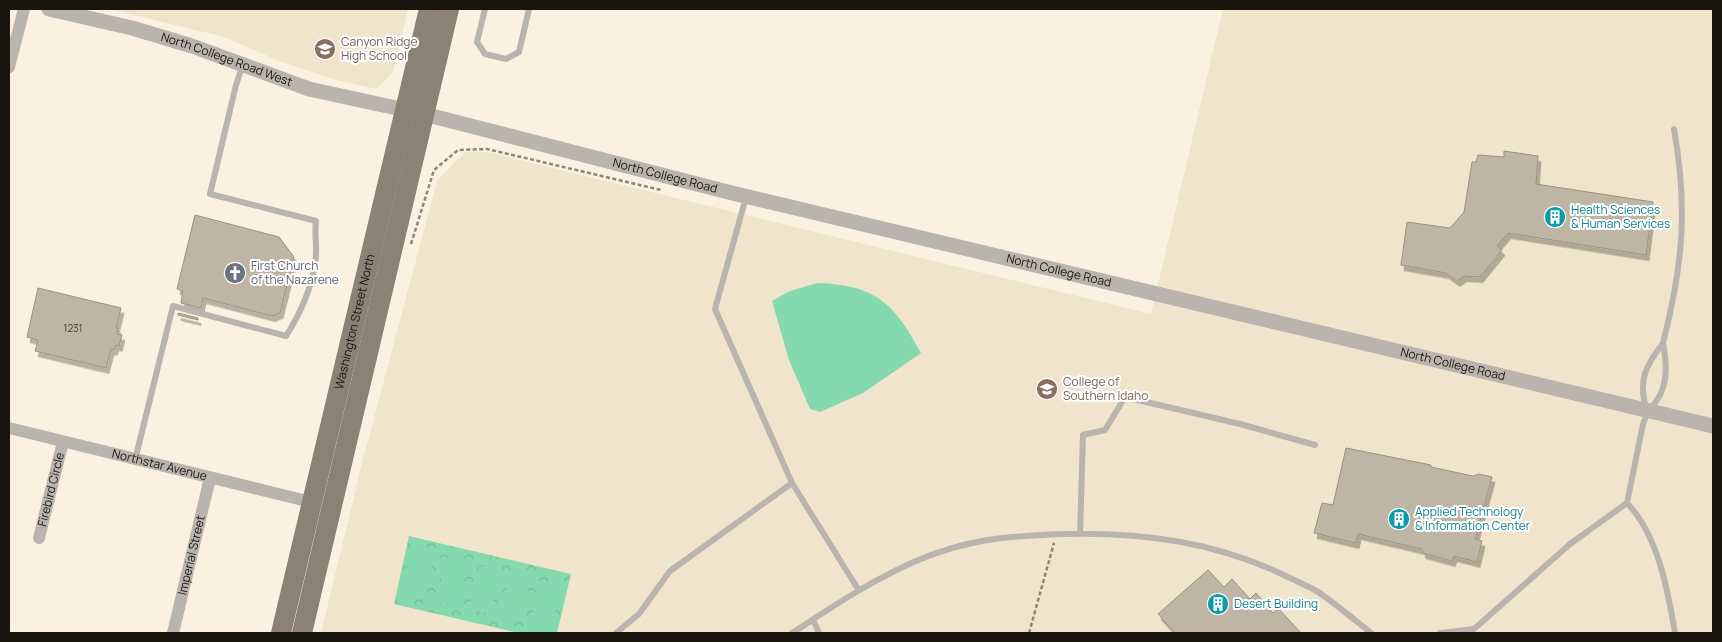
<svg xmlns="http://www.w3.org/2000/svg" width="1722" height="642" font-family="Manrope,sans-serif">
  <defs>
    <pattern id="forest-crowns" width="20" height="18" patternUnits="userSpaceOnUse" patternTransform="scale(1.25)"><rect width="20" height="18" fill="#84d9af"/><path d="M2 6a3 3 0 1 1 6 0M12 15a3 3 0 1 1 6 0" fill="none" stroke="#71b995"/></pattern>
    <filter id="shadow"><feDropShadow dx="3" dy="5.5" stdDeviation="0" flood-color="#0004"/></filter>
  </defs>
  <rect width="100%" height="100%" fill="#faf1e0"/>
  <path fill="#f1e4cc" d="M109 9H408L393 72 377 89 336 80 279 61 224 37Z
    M1223 9H1713V633H321L362 463 437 181 465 152H487L1151 314Z"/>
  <path fill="url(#forest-crowns)" d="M409 536 571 574 557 633H519L394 604Z"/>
  <path fill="#84d9af" d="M817 283C876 285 894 303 921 353L863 393 820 412 810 409 789 360 772 301 790 291Z
    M413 550 434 555 424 599 402 594Z
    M446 558 468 563 457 606 436 601Z
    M479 566 501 571 490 614 469 609Z
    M510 573 531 578 520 622 499 617Z
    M541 580 562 586 551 629 530 624Z"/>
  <path fill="#beb5a5" stroke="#9a9282" filter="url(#shadow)" d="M1504 151 1538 156 1536 184 1653 202 1646 255 1508 233 1497 246 1502 250 1480 277 1464 276 1457 281 1446 273 1401 265 1407 222 1450 228 1464 212 1472 162H1476L1478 155 1504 157Z
    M195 215 279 237 294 257 280 313 272 316 203 298 201 308 181 303 183 291 177 289Z
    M38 288 121 308 116 328H118L117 334 122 335 119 346 116 345 114 350 111 349 106 368 35 351 38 340 27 337Z
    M178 313 198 318V320L178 315Z
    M1346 448 1431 465V467L1473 476 1479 474 1492 477 1475 539 1482 541 1477 562 1454 556 1452 561 1423 553 1422 549 1358 534 1356 543 1314 533 1322 503 1333 505Z
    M1208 570 1224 587 1232 579 1250 599 1256 593 1273 613 1278 608 1301 633H1175L1158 614Z"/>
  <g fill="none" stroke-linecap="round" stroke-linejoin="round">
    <path stroke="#8c867a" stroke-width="2.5" stroke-dasharray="4 2.5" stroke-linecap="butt" d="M411 244 434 170 458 150 487 149 661 190
      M1029 633 1054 543"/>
    <path stroke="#b9b5ae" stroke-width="6" d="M485 9 477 42 485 54 506 59 519 52 529 9
      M746 197 715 309 792 483
      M1663 343C1683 265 1688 208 1674 129
      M135 460 173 306 286 336C300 314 311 290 315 264 318 249 314 235 316 221L210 194 236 85 243 64
      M1627 503C1658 535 1668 591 1675 633
      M1080 534 1083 435 1105 430 1125 397 1240 424 1315 445
      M813 620 819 633
      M616 633 639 614 670 571 792 483 858 589
      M792 633C834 606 870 581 916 561 967 539 1008 536 1063 534 1143 532 1218 542 1290 578 1300 583 1311 587 1321 594 1338 606 1355 620 1371 633
      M1440 633 1474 629 1570 544 1627 503 1643 424C1647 411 1655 405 1661 393 1668 377 1666 360 1663 343 1646 365 1638 380 1646 408"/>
    <g stroke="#b9b5ae" stroke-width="12">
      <path d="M9 67 24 9"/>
      <path id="s1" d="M9 428 311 502"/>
      <path id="s2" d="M39 538 63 442"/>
      <path id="s3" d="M173 633 210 478"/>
    </g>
    <path stroke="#b9b5ae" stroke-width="15" id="s4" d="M49 9 132 28 192 46 309 89 424 114 732 193 1713 426"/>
    <g stroke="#898275" stroke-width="20">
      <path id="s5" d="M281 633 429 9"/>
      <path d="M302 633 449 9"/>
    </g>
  </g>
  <defs>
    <g id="school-disc" transform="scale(1.125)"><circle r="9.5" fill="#8d6e63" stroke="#fff"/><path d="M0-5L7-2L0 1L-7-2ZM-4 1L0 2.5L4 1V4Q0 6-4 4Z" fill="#fff"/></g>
    <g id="building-disc" transform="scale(1.125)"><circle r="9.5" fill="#0f9aa8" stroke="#fff"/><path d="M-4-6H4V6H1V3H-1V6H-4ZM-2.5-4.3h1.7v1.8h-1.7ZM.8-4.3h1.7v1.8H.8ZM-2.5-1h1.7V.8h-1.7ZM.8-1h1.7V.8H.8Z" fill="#fff"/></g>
    <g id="church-disc" transform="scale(1.125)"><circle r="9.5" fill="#6b7280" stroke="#fff"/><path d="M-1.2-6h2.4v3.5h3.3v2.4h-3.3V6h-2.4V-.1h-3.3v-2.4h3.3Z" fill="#fff"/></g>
    <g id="university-disc" transform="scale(1.125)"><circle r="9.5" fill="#8d6e63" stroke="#fff"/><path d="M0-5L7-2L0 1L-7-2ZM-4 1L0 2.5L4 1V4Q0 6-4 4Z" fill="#fff"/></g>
  </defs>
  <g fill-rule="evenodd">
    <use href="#school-disc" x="325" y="49"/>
    <use href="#building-disc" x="1555" y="217"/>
    <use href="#church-disc" x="235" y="273"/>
    <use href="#university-disc" x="1047" y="389"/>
    <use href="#building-disc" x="1399" y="519"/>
    <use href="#building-disc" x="1218" y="604"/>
  </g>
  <g text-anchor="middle" stroke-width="4" stroke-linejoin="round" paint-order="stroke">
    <g font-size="10" fill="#423d34">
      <text x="73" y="332">1231</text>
    </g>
    <g font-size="12" fill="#785e54" stroke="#fff" text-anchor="start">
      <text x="341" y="46">Canyon Ridge<tspan x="341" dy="14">High School</tspan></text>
      <text x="1063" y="386">College of<tspan x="1063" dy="14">Southern Idaho</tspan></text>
    </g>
    <g font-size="12" fill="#18150f" stroke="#fff">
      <text dy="4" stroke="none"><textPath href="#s4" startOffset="185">North College Road West</textPath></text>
      <text dy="4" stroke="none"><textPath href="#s4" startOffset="639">North College Road</textPath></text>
      <text dy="4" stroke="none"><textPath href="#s4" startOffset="1044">North College Road</textPath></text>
      <text dy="4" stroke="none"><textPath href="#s5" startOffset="320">Washington Street North</textPath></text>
      <text dy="4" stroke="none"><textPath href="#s4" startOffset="1449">North College Road</textPath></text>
      <text dy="4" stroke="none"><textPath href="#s1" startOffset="155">Northstar Avenue</textPath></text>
      <text dy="4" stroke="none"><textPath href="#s2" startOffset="50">Firebird Circle</textPath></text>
      <text dy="4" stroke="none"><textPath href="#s3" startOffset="80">Imperial Street</textPath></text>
    </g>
    <g font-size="12" fill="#0d838f" stroke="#fff" text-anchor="start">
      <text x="1571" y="214">Health Sciences<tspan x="1571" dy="14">&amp; Human Services</tspan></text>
      <text x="1415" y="516">Applied Technology<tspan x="1415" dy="14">&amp; Information Center</tspan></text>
      <text x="1234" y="608">Desert Building</text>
    </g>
    <g font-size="12" fill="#5b616d" stroke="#fff" text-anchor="start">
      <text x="251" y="270">First Church<tspan x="251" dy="14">of the Nazarene</tspan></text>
    </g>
  </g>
  <rect width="1722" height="642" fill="none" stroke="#18150f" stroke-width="20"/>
</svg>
